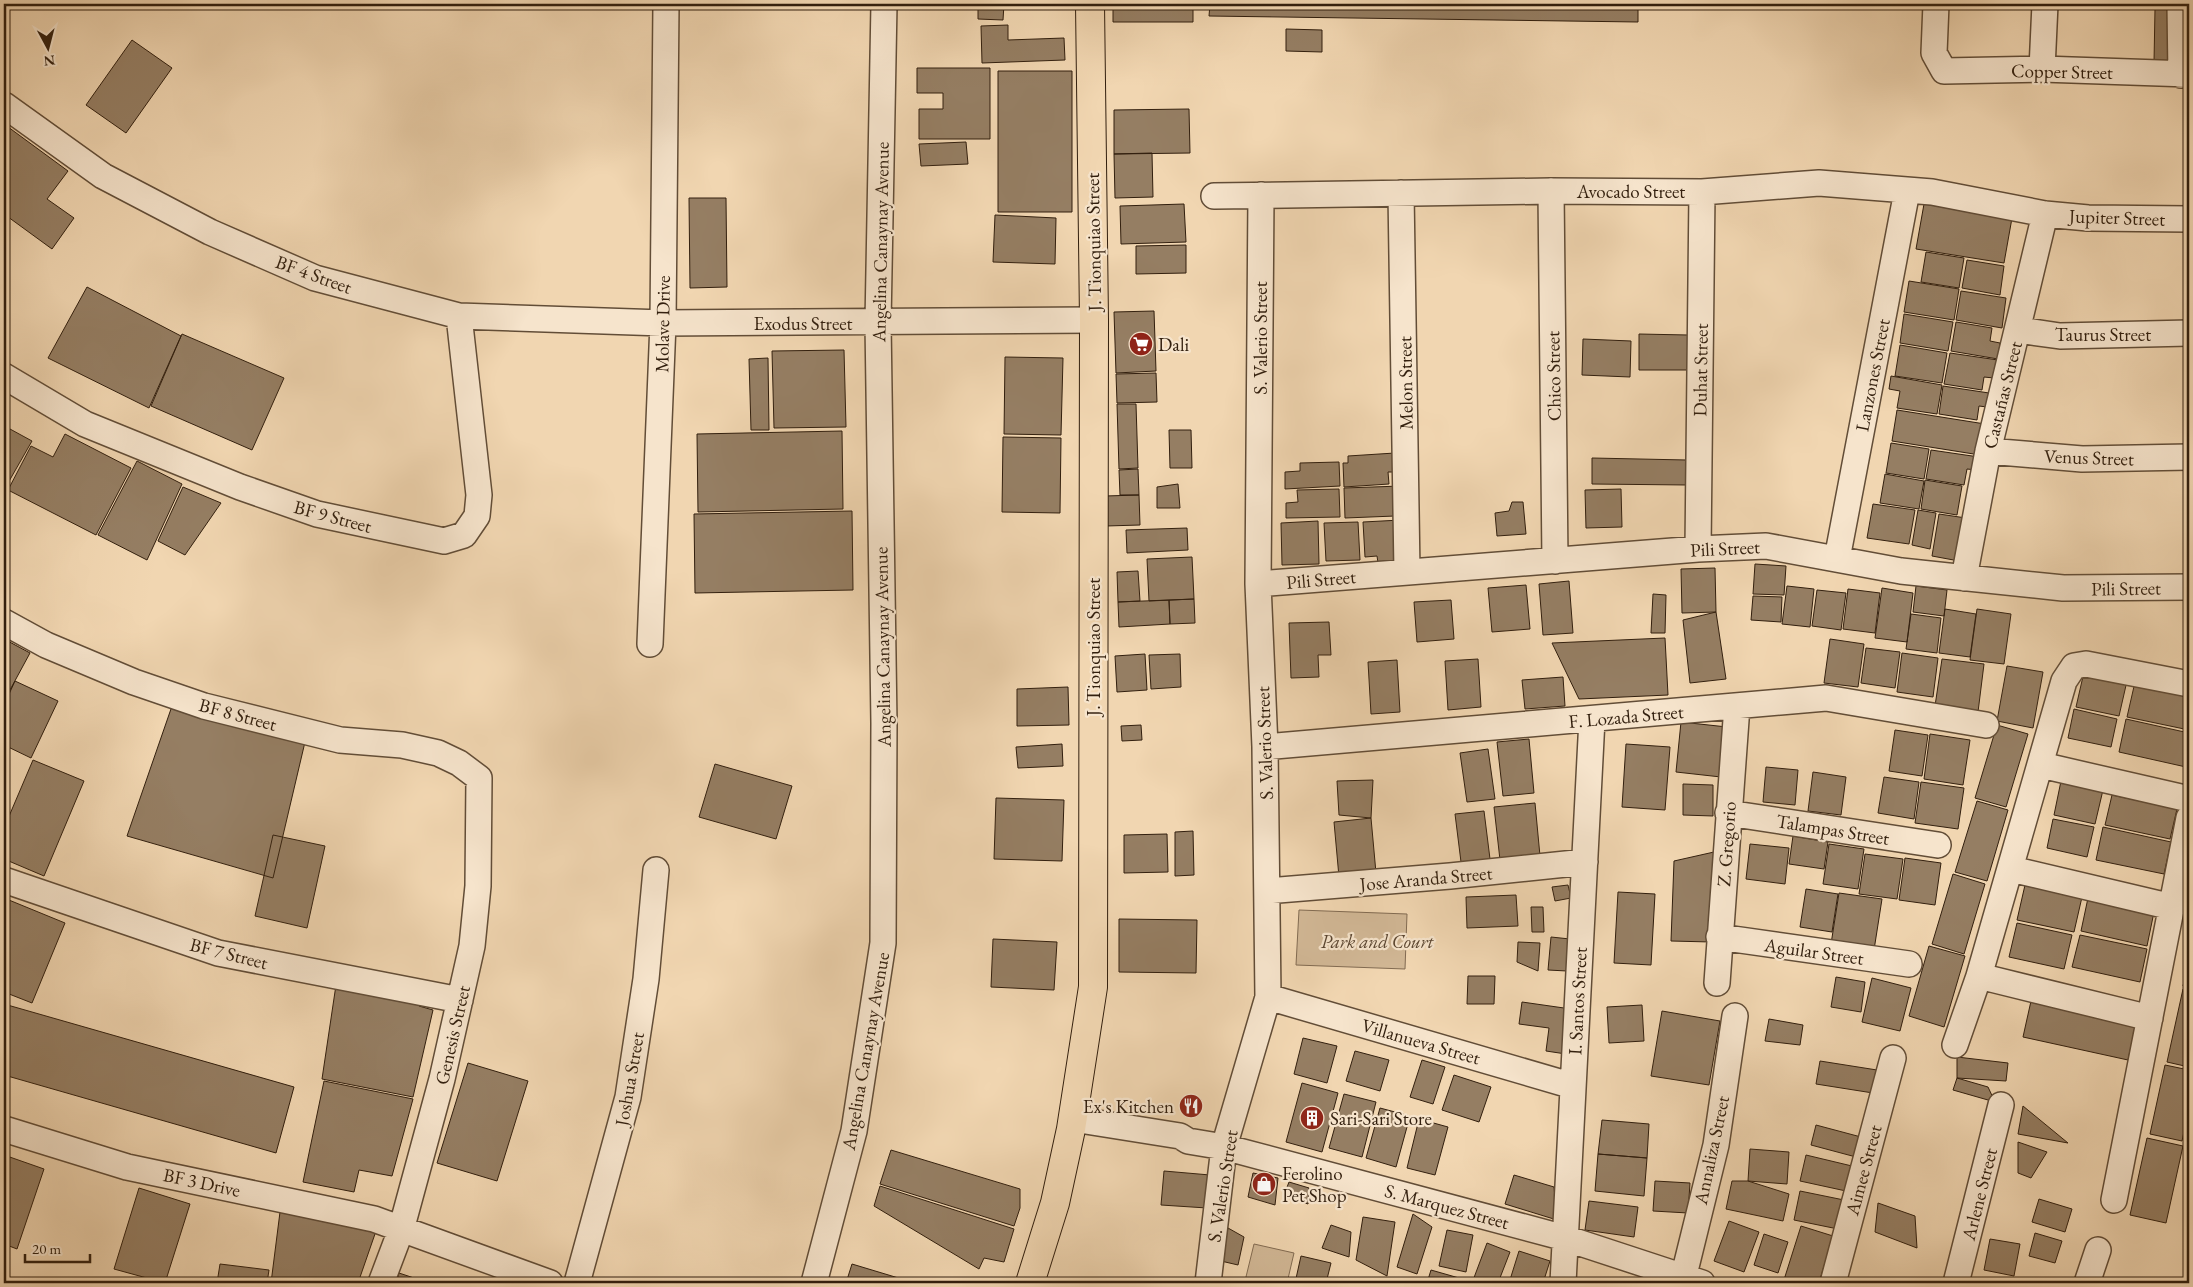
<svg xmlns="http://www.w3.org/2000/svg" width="2193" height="1287" font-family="'EB Garamond',serif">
  <rect width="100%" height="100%" fill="#f1d6b1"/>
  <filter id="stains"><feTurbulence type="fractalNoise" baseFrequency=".004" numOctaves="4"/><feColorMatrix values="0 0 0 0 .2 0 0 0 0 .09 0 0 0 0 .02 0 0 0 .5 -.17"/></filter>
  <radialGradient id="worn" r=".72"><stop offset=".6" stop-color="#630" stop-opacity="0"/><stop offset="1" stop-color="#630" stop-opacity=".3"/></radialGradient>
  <path fill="#d1b795" stroke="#826b52" d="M1299 910 1407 914 1405 969 1296 965Z
    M1254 1244 1294 1253 1287 1283H1255L1245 1281Z"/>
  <path fill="#957e63" stroke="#321f0e" d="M978 4H1004L1003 20 978 19Z
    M1113 4H1193V22H1113Z
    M1210 4H1638V22L1209 16Z
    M2117 4H2173L2174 9H2117Z
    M2155 9H2174L2173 62H2154Z
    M1008 25V40L1064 38 1065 60 982 63 981 26Z
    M1286 29 1322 30V52L1286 51Z
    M132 40 172 68 126 133 86 105Z
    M917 68H990V139H919V109H943V93H917Z
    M998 71H1072V212H998Z
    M1189 109 1190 153 1114 154V110Z
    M4 124 68 171 47 199 74 218 52 249 4 214Z
    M966 142 968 164 921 166 919 144Z
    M1152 153 1153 197 1115 198 1114 154Z
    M689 198H726L727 287 690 288Z
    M1184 204 1186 242 1121 244 1120 206Z
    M1924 204 2012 218 2004 263 1916 249Z
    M995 215 1056 218 1055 264 993 262Z
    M1186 245V273L1136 274V246Z
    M1926 252 1964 258 1959 288 1921 282Z
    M1967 260 2004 266 2000 295 1962 288Z
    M1909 281 1959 289 1954 320 1904 312Z
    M87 287 181 336 149 408 48 358Z
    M1961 291 2006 298 2002 328 1956 320Z
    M1154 311 1156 371 1116 373 1114 312Z
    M1904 314 1953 322 1948 351 1900 343Z
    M1956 322 1992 328 1990 341 2000 343 1998 359 1951 351Z
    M182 334 284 378 252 450 151 406Z
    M1639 334 1688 335 1687 370H1639Z
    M1583 339 1631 341 1630 377 1582 375Z
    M1900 345 1947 353 1942 383 1895 376Z
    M844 350 846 427 774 428 772 351Z
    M1950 353 1998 360 1994 378 1984 377 1982 390 1944 384Z
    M1005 357 1063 358 1061 435 1004 434Z
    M768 358 769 430H751L749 359Z
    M1156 373 1157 402 1117 403 1116 374Z
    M1891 376 1942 385 1937 414 1897 408 1900 391 1889 389Z
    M1943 386 1989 393 1987 407 1979 406 1977 420 1939 414Z
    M1117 404H1136L1138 468 1119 469Z
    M1897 410 1985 424 1980 455 1892 441Z
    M10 429 32 441 4 490V440Z
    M1169 430H1191L1192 468H1170Z
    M842 431 843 509 698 512 697 434Z
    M65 434 131 468 96 535 8 490 31 446 53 457Z
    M1003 437 1061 438 1060 513 1002 512Z
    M1891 443 1929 449 1924 479 1886 473Z
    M1931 450 1979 457 1977 470 1967 469 1964 485 1926 479Z
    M1395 453V472H1388L1389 484 1344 487 1343 463H1348V456Z
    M1592 458 1687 460V485L1592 484Z
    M137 461 182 484 147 560 98 535Z
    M1339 462 1340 486 1285 489V472L1300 471V463Z
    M1138 469 1139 495H1120L1119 470Z
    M1885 474 1924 481 1919 509 1880 503Z
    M1925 480 1962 486 1957 515 1921 509Z
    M1178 484 1180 508H1157V487Z
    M1401 486 1395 516 1345 518 1344 488Z
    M183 487 221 503 185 555 158 541Z
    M1339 489 1340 517 1286 518V503L1298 502 1297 490Z
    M1621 489 1622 527 1586 528 1585 490Z
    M1139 495 1140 525 1106 526 1105 496Z
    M1512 502H1523L1526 534 1497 536 1495 513 1509 511Z
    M1873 504 1915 510 1909 544 1867 538Z
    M1918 510 1936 513 1930 549 1912 545Z
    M852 511 853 590 695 593 694 514Z
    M1939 514 1966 518 1959 561 1932 556Z
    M1401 520 1404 561 1378 563 1377 556 1365 557 1363 522Z
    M1318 521 1319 564 1282 565 1281 523Z
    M1358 522 1360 560 1326 561 1324 523Z
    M1187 528 1188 550 1127 553 1126 530Z
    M1192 557 1194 599 1149 601 1147 559Z
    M1755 564 1786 566 1784 595 1753 594Z
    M1715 568 1716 612 1682 613 1681 569Z
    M1138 571 1140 601 1118 602 1117 572Z
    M1569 581 1573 633 1543 635 1539 584Z
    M1526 585 1530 629 1492 632 1488 588Z
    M1787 586 1814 589 1810 627 1782 624Z
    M1916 586 1947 590 1944 616 1913 612Z
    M1882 588 1913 593 1907 642 1875 638Z
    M1848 589 1880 593 1875 633 1843 629Z
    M1817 590 1846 593 1841 630 1812 626Z
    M1653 594 1666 595 1665 633H1651Z
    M1753 596 1782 597 1781 622 1751 620Z
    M1194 599 1195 623 1170 624 1169 600Z
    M1169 600 1170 624 1119 627 1118 602Z
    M1451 600 1454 639 1417 642 1414 602Z
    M1945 609 1976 614 1970 657 1939 653Z
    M1977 609 2011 614 2004 664 1970 660Z
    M1716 612 1726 679 1690 683 1683 620Z
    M1911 614 1941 618 1937 653 1906 649Z
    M1329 622 1331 655H1318L1319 677 1291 678 1289 623Z
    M1665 638 1668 695 1579 699 1552 643Z
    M4 639 30 653 4 701Z
    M1830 639 1864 644 1858 687 1824 683Z
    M1866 648 1900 652 1895 688 1861 683Z
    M1902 653 1938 658 1933 697 1897 692Z
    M1145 654 1147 690 1117 692 1115 656Z
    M1180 654 1181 687 1151 689 1149 655Z
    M1478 659 1481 707 1448 710 1445 661Z
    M1942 659 1984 664 1978 712 1935 706Z
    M1397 660 1400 712 1371 714 1368 662Z
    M2007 666 2043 672 2033 728 1997 721Z
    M2084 672 2127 681 2119 716 2076 707Z
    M1563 677 1565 706 1525 709 1522 680Z
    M15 681 58 701 31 758 4 745V705Z
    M2135 682 2189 693V730L2127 717Z
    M1068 687 1069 725 1017 726V689Z
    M172 706 305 742 273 878 127 836Z
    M2074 709 2117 719 2111 747 2068 738Z
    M2126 719 2189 733V753L2186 767 2119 752Z
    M1681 722 1727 727 1721 777 1676 772Z
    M1141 725 1142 740 1122 741 1121 726Z
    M1997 725 2028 734 2006 807 1975 798Z
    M1895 730 1928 735 1922 776 1889 771Z
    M1930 734 1970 740 1963 785 1924 779Z
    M1529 739 1534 793 1503 796 1497 742Z
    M1062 744 1063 766 1018 768 1016 747Z
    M1626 744 1670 747 1665 810 1622 807Z
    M1488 749 1495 799 1467 802 1460 753Z
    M33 760 84 781 44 876 4 859V828Z
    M715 764 792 786 776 839 699 817Z
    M1766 767 1798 770 1795 805 1763 802Z
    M1813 772 1846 777 1841 815 1808 811Z
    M1884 777 1919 782 1914 819 1878 813Z
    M1373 780 1371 818 1339 815 1337 781Z
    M2061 781 2103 790 2095 824 2054 815Z
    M1921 782 1964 788 1958 829 1915 823Z
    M1683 784 1713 785V816L1683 815Z
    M2112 795 2177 809 2170 839 2105 825Z
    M996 798 1064 800 1062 861 994 859Z
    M1977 801 2008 810 1987 881 1955 872Z
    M1535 803 1540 856 1500 860 1494 807Z
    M1484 811 1490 859 1461 862 1455 814Z
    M1371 818 1376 873 1339 877 1334 822Z
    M2053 819 2094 827 2087 857 2047 848Z
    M2103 827 2171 842 2164 874 2096 860Z
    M1193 831 1194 875 1175 876V832Z
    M1167 834 1168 872 1124 873V835Z
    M273 835 325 846 307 928 255 916Z
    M1793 836 1828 842 1824 869 1789 864Z
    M1750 844 1789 848 1785 884 1746 879Z
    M1829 844 1864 849 1858 889 1823 884Z
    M1714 852 1711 942 1671 941 1674 861Z
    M1865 854 1903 859 1897 899 1859 894Z
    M1905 858 1941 863 1935 905 1899 900Z
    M1953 874 1985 884 1964 954 1932 944Z
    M1568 885 1571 898 1555 901 1552 887Z
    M2025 885 2082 897 2074 932 2017 920Z
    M1806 889 1838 894 1832 932 1800 927Z
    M1618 892 1655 894 1651 965 1614 963Z
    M1839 893 1882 899 1874 950 1831 944Z
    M1516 895 1518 926 1467 928 1466 897Z
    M4 898 65 923 32 1003 4 992Z
    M2088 898 2154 912 2147 946 2081 931Z
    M1531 907H1543L1544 932H1532Z
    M1119 919 1197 920 1196 973 1119 972Z
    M2017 923 2072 935 2064 969 2009 957Z
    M2080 935 2147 949 2140 982 2072 967Z
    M1551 937 1570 939 1567 971 1548 970Z
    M993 939 1057 942 1054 990 991 987Z
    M1518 942 1540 943 1538 971 1517 962Z
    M1929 946 1965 956 1944 1027 1909 1016Z
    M2189 958V987L2183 986Z
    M1468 976H1495L1494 1004H1467Z
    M1836 977 1865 982 1861 1012 1831 1007Z
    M1872 978 1911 988 1900 1031 1862 1022Z
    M336 985 419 997V1006L433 1010 413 1097 322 1079Z
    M2183 989 2189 991V1067L2167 1062Z
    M2031 1001 2136 1024 2128 1060 2023 1037Z
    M1522 1002 1571 1009 1566 1054 1546 1051 1549 1028 1519 1024Z
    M4 1004 294 1087 276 1153 4 1075Z
    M1642 1005 1644 1041 1609 1043 1607 1007Z
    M1662 1011 1720 1021 1709 1085 1651 1076Z
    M1769 1019 1803 1025 1800 1045 1765 1041Z
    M1303 1038 1337 1046 1327 1083 1294 1074Z
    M1355 1051 1389 1060 1380 1091 1346 1081Z
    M1957 1057 2008 1063 2006 1081 1957 1078Z
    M1422 1060 1445 1067 1433 1104 1410 1097Z
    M1820 1061 1877 1070 1873 1093 1816 1084Z
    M468 1063 528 1081 497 1181 437 1163Z
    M2165 1065 2189 1070V1108L2182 1141 2150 1134Z
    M1454 1075 1491 1087 1479 1122 1442 1110Z
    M1957 1078 1988 1087 1995 1102 1953 1090Z
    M324 1081 413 1099 392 1176 359 1170 354 1192 303 1182Z
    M1302 1083 1338 1093 1322 1152 1286 1142Z
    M1344 1094 1376 1102 1362 1157 1329 1148Z
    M2023 1106 2068 1143 2018 1134Z
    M1380 1108 1410 1116 1396 1167 1366 1158Z
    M1419 1119 1448 1127 1435 1175 1407 1168Z
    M1602 1120 1649 1124 1647 1158 1598 1154Z
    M1816 1125 1861 1137 1856 1157 1811 1145Z
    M2147 1138 2183 1146 2166 1223 2130 1215Z
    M2018 1142 2047 1152 2031 1178 2018 1173Z
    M1750 1149 1789 1152 1787 1184 1748 1181Z
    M891 1150 1020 1189V1208L1014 1226 880 1184Z
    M1598 1154 1647 1158 1644 1196 1595 1191Z
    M4 1155 44 1169 17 1249 4 1244Z
    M1806 1155 1852 1166 1846 1191 1800 1181Z
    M1164 1171 1210 1175 1207 1208 1161 1205Z
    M1253 1173 1278 1178 1275 1205 1248 1197Z
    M1514 1175 1554 1187 1557 1220 1505 1204Z
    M1655 1181 1690 1183 1688 1213 1653 1211Z
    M1732 1181H1748L1789 1194 1783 1221 1726 1209Z
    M1289 1182 1309 1188 1308 1204 1284 1195Z
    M880 1186 1014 1229 1004 1262 984 1258 979 1269 874 1206Z
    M139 1188 190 1204 165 1283 114 1269Z
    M1800 1191 1844 1200 1838 1229 1794 1220Z
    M2039 1199 2072 1209 2065 1232 2032 1222Z
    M1589 1201 1638 1207 1634 1237 1585 1230Z
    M1878 1203 1915 1216 1917 1248 1875 1232Z
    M280 1212 376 1231 358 1283H271Z
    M1413 1214 1432 1227 1417 1274 1397 1267Z
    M1363 1217 1395 1222 1387 1276 1356 1260Z
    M1729 1221 1759 1232 1744 1272 1714 1261Z
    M1331 1225 1351 1232 1349 1257 1322 1248Z
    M1801 1226 1833 1236 1819 1283H1783Z
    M1228 1228 1244 1237 1238 1265 1221 1261Z
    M1447 1230 1473 1235 1466 1272 1439 1266Z
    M2035 1233 2062 1241 2055 1263 2029 1256Z
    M1764 1234 1788 1242 1778 1273 1754 1265Z
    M1990 1239 2020 1244 2014 1276 1984 1270Z
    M1487 1243 1510 1252 1498 1283H1472Z
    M1519 1251 1550 1261 1543 1283H1509Z
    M1301 1256 1331 1263 1326 1283H1295Z
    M220 1264 269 1270 267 1283H217Z
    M852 1264 915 1283H846Z
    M1431 1270 1459 1278 1457 1283H1427Z
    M399 1273 429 1283H396Z"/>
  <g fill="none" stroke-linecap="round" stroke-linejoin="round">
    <g stroke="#624d37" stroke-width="28">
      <path id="minor" d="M1936 4 1934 53 1944 71 2042 69 2189 74
        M2180 4 2181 75
        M2042 69 2045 4
        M4 105 103 176 210 232 315 278 459 316 663 323 1094 320
        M1551 191 1555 561
        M1401 193 1407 572
        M1214 196 1551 191 1702 192 1819 183 1932 192 2045 214 2088 218 2189 219
        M2018 330 2060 336 2189 333
        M4 376 85 424 240 487 317 514 444 541 464 535 477 516 479 495 459 316
        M1988 451 2082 459 2189 457
        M1698 549 1702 192
        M1837 559 1907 191
        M1964 578 1988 451 2045 214
        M1258 584 1698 549 1766 546 1901 571 2063 588 2189 587
        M4 622 46 645 134 682 204 706 340 740 402 745 438 753 459 763 479 778 478 886 472 946 442 1079 401 1230 381 1283
        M650 644 663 323 666 4
        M1265 747 1826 698 1986 725
        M2041 765 2189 799
        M1728 813 1938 845
        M2011 869 2172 907
        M4 880 218 953 460 1000
        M1267 891 1450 876 1585 862
        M1719 937 1909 964
        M1979 976 2064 681 2074 666 2086 664 2189 684
        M1717 983 1737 706
        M1268 997 1573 1086
        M1955 1045 1979 976 2150 1018
        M1073 1119 1180 1136 1188 1141 1224 1147 1565 1238 1702 1283
        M4 1129 127 1167 374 1219 550 1283
        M2114 1200 2189 818
        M577 1283 628 1097 646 979 656 870
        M814 1283 854 1131 883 943 884 723 878 323 884 4
        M1208 1283 1224 1147 1268 997 1265 747 1258 584 1261 195
        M1563 1283 1592 719
        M1682 1283 1716 1145 1735 1016
        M1833 1283 1893 1058
        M1956 1283 2001 1105
        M2087 1283 2098 1250"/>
    </g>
    <g stroke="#321f0e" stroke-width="30">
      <path id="major" d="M1030 1283 1055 1203 1071 1129 1093 987 1094 320 1090 4"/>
    </g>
    <use href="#minor" stroke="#f6e4cc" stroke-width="25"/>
    <use href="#major" stroke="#f1d6b1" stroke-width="28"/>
  </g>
  <defs>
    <g id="supermarket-disc" transform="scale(1.25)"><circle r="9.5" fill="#8f2418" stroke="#f6e4cc"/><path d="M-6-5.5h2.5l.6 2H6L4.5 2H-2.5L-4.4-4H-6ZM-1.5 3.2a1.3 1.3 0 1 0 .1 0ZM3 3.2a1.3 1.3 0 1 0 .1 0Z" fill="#fff"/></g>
    <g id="restaurant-disc" transform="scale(1.25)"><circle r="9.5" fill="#8f2418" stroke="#f6e4cc"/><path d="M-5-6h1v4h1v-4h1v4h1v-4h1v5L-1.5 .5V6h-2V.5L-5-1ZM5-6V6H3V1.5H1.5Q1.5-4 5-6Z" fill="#fff"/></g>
    <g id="building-disc" transform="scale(1.25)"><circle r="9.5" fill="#8f2418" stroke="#f6e4cc"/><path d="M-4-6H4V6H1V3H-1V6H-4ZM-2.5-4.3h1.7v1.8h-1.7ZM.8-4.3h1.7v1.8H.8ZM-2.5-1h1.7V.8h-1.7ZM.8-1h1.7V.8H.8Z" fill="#fff"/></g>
    <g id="shop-disc" transform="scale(1.25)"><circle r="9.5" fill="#8f2418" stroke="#f6e4cc"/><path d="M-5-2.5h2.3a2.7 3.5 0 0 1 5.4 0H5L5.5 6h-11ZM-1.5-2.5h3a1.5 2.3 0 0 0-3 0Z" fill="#fff"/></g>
  </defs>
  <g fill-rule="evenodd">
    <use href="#supermarket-disc" x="1141" y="344"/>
    <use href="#restaurant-disc" x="1191" y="1106"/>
    <use href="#building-disc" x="1312" y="1118"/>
    <use href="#shop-disc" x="1264" y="1184"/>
  </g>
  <g text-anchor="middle" stroke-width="4.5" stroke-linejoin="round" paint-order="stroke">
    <g font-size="19" fill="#321f0e" stroke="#f6e4cc">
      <text transform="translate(2062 71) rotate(1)" y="7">Copper Street</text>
      <text x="1631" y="198">Avocado Street</text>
      <text transform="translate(2117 217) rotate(2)" y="7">Jupiter Street</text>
      <text transform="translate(880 242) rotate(-89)" y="7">Angelina Canaynay Avenue</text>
      <text transform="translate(1093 242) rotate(-91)" y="7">J. Tionquiao Street</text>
      <text transform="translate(314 274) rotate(20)" y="7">BF 4 Street</text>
      <text x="803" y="330">Exodus Street</text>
      <text transform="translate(662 324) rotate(-89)" y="7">Molave Drive</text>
      <text x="2103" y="341">Taurus Street</text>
      <text transform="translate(1260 338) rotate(-90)" y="7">S. Valerio Street</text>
      <text transform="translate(1700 370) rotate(-89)" y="7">Duhat Street</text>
      <text transform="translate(1872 375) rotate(-79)" y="7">Lanzones Street</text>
      <text transform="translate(1553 376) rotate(-91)" y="7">Chico Street</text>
      <text transform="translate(1405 383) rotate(-91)" y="7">Melon Street</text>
      <text transform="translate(2002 395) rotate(-76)" y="7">Castañas Street</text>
      <text transform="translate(2089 457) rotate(2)" y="7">Venus Street</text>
      <text transform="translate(333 516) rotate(15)" y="7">BF 9 Street</text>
      <text transform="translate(1725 548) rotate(-3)" y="7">Pili Street</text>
      <text transform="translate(1321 579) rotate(-5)" y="7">Pili Street</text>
      <text transform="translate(2126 588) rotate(-1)" y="7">Pili Street</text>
      <text transform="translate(882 647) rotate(-91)" y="7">Angelina Canaynay Avenue</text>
      <text transform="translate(1093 647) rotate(-90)" y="7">J. Tionquiao Street</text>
      <text transform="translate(238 714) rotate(15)" y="7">BF 8 Street</text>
      <text transform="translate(1626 716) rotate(-5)" y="7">F. Lozada Street</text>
      <text transform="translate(1264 743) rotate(-92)" y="7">S. Valerio Street</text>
      <text transform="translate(1833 829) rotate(9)" y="7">Talampas Street</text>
      <text transform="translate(1726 844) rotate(-86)" y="7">Z. Gregorio</text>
      <text transform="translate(1426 878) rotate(-5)" y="7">Jose Aranda Street</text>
      <text transform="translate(1814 951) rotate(8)" y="7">Aguilar Street</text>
      <text transform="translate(229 953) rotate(14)" y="7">BF 7 Street</text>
      <text transform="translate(1577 1001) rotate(-87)" y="7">I. Santos Street</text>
      <text transform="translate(452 1035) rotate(-77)" y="7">Genesis Street</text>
      <text transform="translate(1421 1041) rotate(16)" y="7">Villanueva Street</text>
      <text transform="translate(865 1051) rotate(-80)" y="7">Angelina Canaynay Avenue</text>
      <text transform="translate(629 1079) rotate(-80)" y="7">Joshua Street</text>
      <text transform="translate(1711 1150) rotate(-78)" y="7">Annaliza Street</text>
      <text transform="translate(1863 1170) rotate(-75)" y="7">Aimee Street</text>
      <text transform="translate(202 1182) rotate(12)" y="7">BF 3 Drive</text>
      <text transform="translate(1222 1186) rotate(-81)" y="7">S. Valerio Street</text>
      <text transform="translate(1979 1194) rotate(-76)" y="7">Arlene Street</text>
      <text transform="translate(1447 1206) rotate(15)" y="7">S. Marquez Street</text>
    </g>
    <g font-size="19" fill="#321f0e" stroke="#f6e4cc" text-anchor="start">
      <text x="1158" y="351">Dali</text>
      <text x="1174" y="1113" text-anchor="end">Ex's Kitchen</text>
      <text x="1330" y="1125">Sari-Sari Store</text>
      <text x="1282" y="1180">Ferolino<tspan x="1282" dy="22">Pet Shop</tspan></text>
    </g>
    <g font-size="19" font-style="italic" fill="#5a4530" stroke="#f6e4cc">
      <text x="1377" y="948">Park and Court</text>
    </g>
  </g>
  <rect width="2193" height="1287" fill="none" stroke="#f1d6b1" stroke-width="20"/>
  <rect x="5" y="5" width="2183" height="1277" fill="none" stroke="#321f0e" stroke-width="2.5"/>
  <rect x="10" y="10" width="2173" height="1267" fill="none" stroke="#321f0e"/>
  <g transform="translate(48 48) rotate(173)" stroke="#f6e4cc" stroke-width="4" paint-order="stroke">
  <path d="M0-4L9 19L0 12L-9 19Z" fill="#321f0e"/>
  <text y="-8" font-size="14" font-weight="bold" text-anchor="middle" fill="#321f0e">N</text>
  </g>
  <path d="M25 1254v8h65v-8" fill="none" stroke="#321f0e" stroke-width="2.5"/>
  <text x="32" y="1254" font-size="15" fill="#321f0e" stroke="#f6e4cc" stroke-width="4" paint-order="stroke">20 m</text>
  <rect width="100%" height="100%" filter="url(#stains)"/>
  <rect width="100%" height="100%" fill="url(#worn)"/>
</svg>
